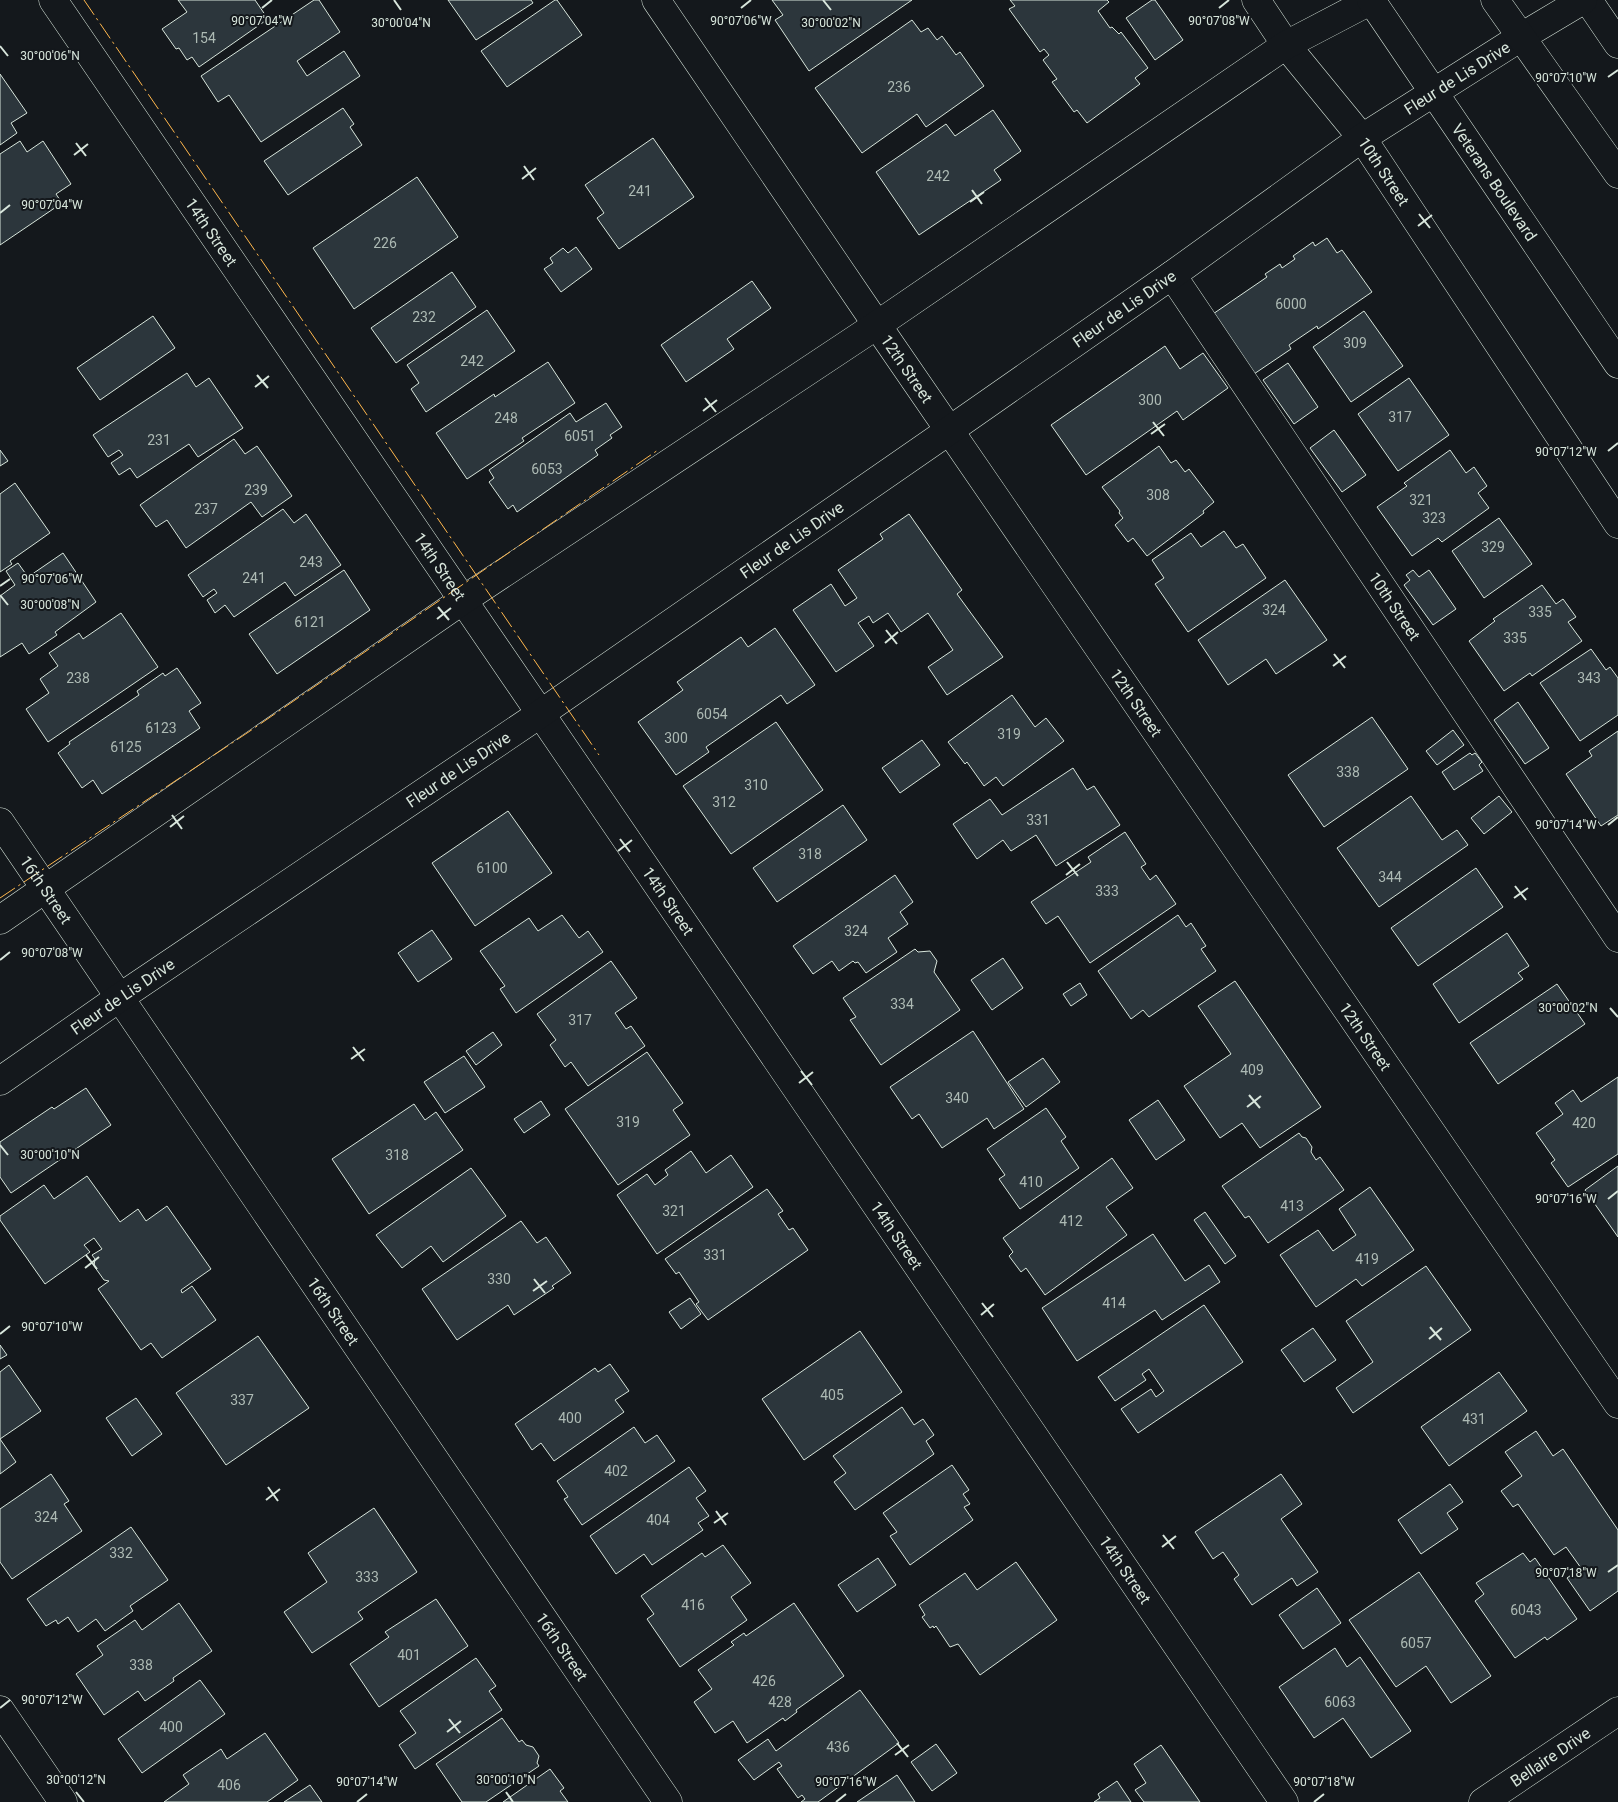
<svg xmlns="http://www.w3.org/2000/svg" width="1618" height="1802" font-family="Roboto,sans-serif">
  <rect width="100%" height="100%" fill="#14181c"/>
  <path fill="#2c363c" stroke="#d8e6dc" d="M178 0H255L268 19 199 67 192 57 187 60 179 48 176 49 162 29 187 12Z
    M314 0H319L340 32 297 61 307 76 344 51 360 76 261 142 229 95 218 102 201 76Z
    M448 0H531L533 3 476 40Z
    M555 0H557L582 35 507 87 481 51Z
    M772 0H912L809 71 775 20 783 15Z
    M1010 0H1107L1109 2 1098 11 1110 28 1112 27 1119 34 1121 32 1148 68 1135 78 1140 84 1087 123 1077 110 1074 112 1052 82 1057 79 1043 60 1049 55 1044 49 1040 52 1009 9 1015 6Z
    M1152 0H1155L1183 40 1155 60 1126 18Z
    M912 20 921 32 928 28 937 40 942 36 956 55 960 52 984 86 926 127 917 114 862 153 815 88Z
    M0 74 27 113 11 123 17 133 0 145Z
    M343 108 354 124 350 127 362 145 288 195 264 161Z
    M993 110 1021 151 994 170 1001 180 919 235 876 172 946 124 955 136Z
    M653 138 694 197 619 249 597 218 604 213 585 185Z
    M20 141 27 152 43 141 71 184 56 194 62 203 0 245V154Z
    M417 177 458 237 354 309 313 248Z
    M1327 238 1337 253 1342 250 1372 292 1318 329 1317 326 1289 345 1291 349 1251 376 1210 316 1267 277 1265 274 1280 264 1282 268 1295 259 1293 256 1313 242 1315 246Z
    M576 247 592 269 561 292 544 269 553 263 550 258 563 248 568 253Z
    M452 272 476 307 396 363 371 328Z
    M752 281 771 308 727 339 734 349 686 382 661 345Z
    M487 310 515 351 426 412 411 389 419 383 407 365Z
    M1364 311 1403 366 1351 402 1313 347Z
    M153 316 175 348 100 400 77 368Z
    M1165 346 1180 369 1203 353 1228 388 1183 420 1177 411 1086 475 1051 425Z
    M548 362 575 403 522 438 524 441 467 479 436 433 494 394 495 397Z
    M1288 363 1318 407 1294 424 1263 380Z
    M187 373 196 387 209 378 243 428 198 457 189 444 137 478 130 468 119 475 111 463 123 455 119 450 108 457 93 435Z
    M1409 378 1449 435 1398 471 1358 414Z
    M606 403 622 427 610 435 612 438 595 450 598 455 517 512 513 505 508 509 489 482 494 478 489 470 570 413 576 422Z
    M1334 430 1366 475 1342 492 1310 448Z
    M234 439 245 454 257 446 292 496 262 517 251 502 186 548 167 520 156 527 140 505Z
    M1159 446 1171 463 1176 460 1185 472 1189 469 1214 502 1203 511 1204 513 1147 556 1133 538 1128 542 1115 525 1123 518 1119 513 1120 511 1102 487Z
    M0 450 8 461 0 466Z
    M1450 450 1466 473 1474 467 1487 486 1478 493 1489 508 1442 542 1438 538 1412 556 1377 507 1407 486 1404 483Z
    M15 483 50 533 10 561 12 564 0 572V494Z
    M283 509 294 523 306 514 341 565 295 596 285 582 234 617 225 605 215 613 207 600 217 593 214 589 203 597 188 575Z
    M909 514 962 590 957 594 1003 657 947 695 928 667 953 650 928 613 901 632 888 613 873 623 869 616 858 623 874 646 836 672 793 610 831 584 845 606 857 598 838 570 883 539 880 534Z
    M1499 518 1532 564 1484 598 1452 551Z
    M1224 531 1236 548 1243 544 1266 578 1188 632 1155 584 1164 578 1152 560 1191 533 1201 547Z
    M63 553 96 602 55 632 57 635 29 654 22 643 0 657V596L15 585 6 571 18 563 28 577Z
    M344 570 370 610 277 674 249 634Z
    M1413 570 1419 577 1429 570 1456 609 1433 625 1404 585 1410 580 1406 575Z
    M1285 580 1327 640 1276 674 1266 659 1228 685 1198 640Z
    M1542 585 1556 604 1563 599 1576 617 1568 622 1582 641 1532 676 1530 673 1504 691 1469 641 1495 621 1493 619Z
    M121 613 158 667 48 742 26 709 49 693 40 679 58 666 49 653 79 633 83 639Z
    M775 628 815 685 787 704 781 695 706 747 709 752 676 775 638 722 683 690 677 682 741 637 748 647Z
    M1591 649 1606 670 1610 667 1618 678V715L1580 741 1540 683Z
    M177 668 201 703 189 711 200 728 102 794 93 780 82 788 58 753 70 744 69 742 139 695 137 691 163 673 165 676Z
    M1012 695 1035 727 1046 718 1064 741 1003 786 996 777 984 786 967 762 965 764 948 742Z
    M1518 702 1549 748 1525 764 1494 720Z
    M1372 717 1408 769 1324 827 1288 775Z
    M776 722 823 790 731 854 683 786Z
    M1453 730 1464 745 1437 765 1426 751Z
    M1618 731V815L1601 826 1566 774 1592 756 1589 751Z
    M922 740 940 765 900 793 882 768Z
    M1470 753 1472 755 1475 753 1482 762 1479 765 1483 771 1454 790 1442 772Z
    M1073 768 1087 790 1094 786 1120 825 1056 866 1036 835 1011 851 1003 840 977 859 953 824 990 799 1002 815Z
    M1411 796 1442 840 1457 830 1468 845 1379 907 1337 848Z
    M1499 796 1512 812 1484 834 1471 818Z
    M843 805 867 840 777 902 753 868Z
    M508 811 552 873 475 926 432 863Z
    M1125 832 1146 864 1141 867 1150 880 1156 875 1176 904 1090 963 1058 916 1046 924 1031 902 1091 862 1088 857Z
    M1476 868 1503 907 1418 966 1391 928Z
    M895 875 913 902 900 912 908 924 888 938 897 952 866 973 858 962 855 963 853 961 839 971 832 961 813 974 793 946Z
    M562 915 579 938 588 931 603 952 516 1013 500 989 505 986 480 951 529 918 538 931Z
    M1178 915 1186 927 1191 923 1206 946 1201 949 1216 971 1149 1017 1143 1010 1131 1019 1098 971Z
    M432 930 452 959 418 982 398 953Z
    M1507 933 1529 966 1518 973 1523 979 1459 1023 1433 984Z
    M915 949 918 952 930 951 937 961 934 972 960 1010 881 1065 850 1020 856 1017 843 998Z
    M1003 958 1023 988 992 1010 971 980Z
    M611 961 637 998 615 1013 626 1029 631 1026 645 1046 588 1086 571 1062 565 1067 550 1045 556 1040 537 1014Z
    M1235 981 1321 1107 1260 1148 1242 1123 1220 1138 1184 1086 1231 1054 1198 1006Z
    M1080 983 1087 995 1071 1006 1063 994Z
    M1557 984 1585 1024 1498 1084 1470 1043Z
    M973 1031 1024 1109 994 1129 987 1118 942 1148 919 1114 912 1119 890 1087Z
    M493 1032 502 1045 476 1065 466 1051Z
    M647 1052 683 1103 673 1110 690 1135 618 1185 565 1109Z
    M464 1056 485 1087 445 1113 424 1082Z
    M1043 1058 1060 1082 1026 1107 1008 1082Z
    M1618 1077V1154L1568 1187 1551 1163 1555 1160 1536 1133 1563 1114 1555 1103 1573 1090 1581 1102Z
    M86 1088 111 1125 11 1193 0 1177V1142L52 1107 54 1109Z
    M1158 1100 1185 1140 1156 1160 1129 1120Z
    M541 1101 550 1115 524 1133 514 1119Z
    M414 1104 425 1120 436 1112 463 1150 369 1214 332 1159Z
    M1046 1108 1066 1137 1061 1141 1079 1168 1020 1209 999 1179 1005 1175 987 1149Z
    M1299 1133 1302 1137 1306 1138 1312 1147 1311 1152 1316 1160 1320 1157 1344 1190 1268 1243 1249 1216 1245 1218 1222 1186Z
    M691 1151 706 1173 731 1155 753 1187 657 1254 617 1195 647 1174 655 1185 668 1175 665 1170Z
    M1112 1158 1133 1188 1106 1207 1127 1235 1045 1295 1026 1268 1021 1272 1009 1256 1013 1252 1003 1238Z
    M1618 1166V1237L1585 1190Z
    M471 1168 506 1216 443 1262 431 1246 402 1268 376 1235Z
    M87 1176 120 1222 138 1209 146 1221 167 1206 211 1269 181 1290 182 1293 192 1286 216 1320 162 1358 151 1343 141 1350 98 1289 109 1281 104 1280 94 1266 95 1259 92 1255 102 1249 94 1238 84 1245 90 1252 45 1284 0 1220V1216L44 1185 54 1199Z
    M1370 1187 1414 1250 1362 1286 1356 1279 1316 1307 1280 1255 1318 1230 1333 1251 1356 1235 1339 1209Z
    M767 1189 783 1211 778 1214 789 1230 793 1228 808 1250 708 1320 696 1304 699 1302 679 1272 676 1274 665 1259Z
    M1205 1212 1236 1256 1225 1264 1194 1220Z
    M521 1221 537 1243 546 1237 571 1273 552 1286 554 1288 514 1315 508 1305 457 1340 422 1289Z
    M1153 1234 1185 1281 1209 1265 1220 1282 1162 1320 1155 1310 1077 1361 1042 1308Z
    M1426 1266 1471 1330 1353 1413 1336 1388 1373 1362 1346 1321Z
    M690 1298 701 1314 681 1329 669 1312Z
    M1204 1305 1243 1362 1138 1433 1121 1409 1151 1389 1156 1397 1164 1391 1149 1369 1142 1374 1146 1380 1115 1401 1098 1377Z
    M1313 1328 1336 1360 1304 1382 1281 1350Z
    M860 1331 902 1392 804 1460 762 1399Z
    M258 1336 309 1408 226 1465 176 1393Z
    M0 1345 7 1355 0 1359Z
    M610 1364 629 1391 615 1400 624 1412 554 1461 541 1443 532 1450 515 1424 595 1368 598 1372Z
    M9 1365 41 1411 0 1439 16 1462 0 1474V1372Z
    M1499 1372 1527 1411 1449 1466 1421 1427Z
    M136 1398 162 1434 132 1456 106 1418Z
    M902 1407 914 1425 923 1419 934 1435 926 1441 934 1454 855 1510 834 1482 846 1473 833 1456Z
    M634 1427 645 1443 657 1435 675 1461 582 1525 564 1499 568 1497 557 1481Z
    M1536 1431 1553 1456 1563 1449 1618 1530V1591L1590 1611 1567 1578 1581 1568 1566 1547 1554 1555 1518 1504 1513 1507 1501 1491 1522 1476 1505 1452Z
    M952 1465 969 1490 963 1494 970 1504 964 1507 973 1520 910 1565 890 1536 897 1532 883 1513Z
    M689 1467 706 1491 696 1498 709 1516 698 1523 703 1530 652 1565 644 1554 616 1574 590 1536Z
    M51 1474 69 1501 64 1504 82 1531 12 1579 0 1562V1509Z
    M1281 1474 1302 1504 1281 1519 1318 1572 1297 1586 1292 1578 1252 1605 1234 1579 1239 1575 1223 1552 1213 1559 1195 1532Z
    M1450 1484 1463 1502 1447 1513 1458 1529 1421 1554 1398 1520Z
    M374 1508 417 1572 358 1612 363 1619 312 1653 284 1612 327 1582 308 1553Z
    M131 1527 168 1580 130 1606 133 1611 105 1631 96 1619 78 1632 68 1617 58 1624 56 1620 46 1626 27 1599Z
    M723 1545 751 1583 731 1597 747 1620 680 1667 647 1619 654 1614 641 1596 702 1553 705 1557Z
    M1523 1553 1530 1562 1535 1558 1577 1619 1547 1640 1545 1637 1515 1658 1475 1601 1484 1594 1476 1583Z
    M878 1558 896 1585 857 1612 838 1585Z
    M1016 1562 1057 1620 980 1675 958 1644 950 1647 936 1626 934 1628 933 1626 930 1628 922 1617 925 1615 919 1605 965 1573 977 1590Z
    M1419 1572 1491 1676 1451 1703 1426 1666 1396 1687 1349 1620Z
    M1317 1588 1341 1623 1303 1649 1279 1615Z
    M436 1599 468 1646 379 1707 350 1664 389 1637 385 1632Z
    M179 1603 212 1651 173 1678 174 1681 145 1701 138 1691 104 1715 76 1674 103 1655 97 1646 135 1620 142 1630Z
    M794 1603 844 1676 796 1710 797 1712 785 1721 783 1718 747 1743 733 1721 715 1733 694 1702 712 1689 698 1670 734 1645 731 1642 744 1633 746 1636Z
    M1335 1648 1347 1667 1360 1657 1411 1731 1371 1758 1343 1718 1314 1738 1279 1687Z
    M476 1658 496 1686 489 1691 502 1710 415 1769 399 1745 416 1733 400 1711Z
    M200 1680 225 1714 142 1773 118 1739Z
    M860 1690 899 1743 818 1802H801L805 1799 802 1795 798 1798 777 1769 782 1766 779 1762 754 1780 738 1760 768 1739 776 1751Z
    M502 1718 519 1742 522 1740 526 1745 533 1747 539 1756 537 1763 539 1766 486 1802H462L436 1764Z
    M265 1733 298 1780 267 1802H164L189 1784 183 1775 221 1749 227 1759Z
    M936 1744 957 1773 932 1791 911 1762Z
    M1161 1745 1200 1802H1144L1135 1790 1146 1783 1134 1764Z
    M550 1769 564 1788 560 1791 568 1802H503Z
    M897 1775 915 1802H857Z
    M1117 1781 1131 1802H1094L1100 1798 1098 1794Z
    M310 1785 322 1802H284Z"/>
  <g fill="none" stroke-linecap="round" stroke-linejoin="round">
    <g stroke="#d8e6dc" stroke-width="29">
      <g id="street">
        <path id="s1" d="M53 0 1284 1802"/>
        <path id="s2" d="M656 0 877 325 1618 1404"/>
        <path id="s3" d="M1256 0 1286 45 1362 138 1618 524"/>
        <path d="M1588 0 1618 44"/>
        <path id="s4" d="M1172 275 1618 938"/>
        <path id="s5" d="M0 822 668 1802"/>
        <path d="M0 920 463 600 877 325 1286 45 1372 0"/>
        <path id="s6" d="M0 1081 119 998 540 714 950 430 1172 275 1362 138 1521 37 1583 0"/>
        <path d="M0 1710 63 1802"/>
        <path id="s7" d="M1483 1802 1618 1711"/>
      </g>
    </g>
    <g stroke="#d8e6dc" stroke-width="29">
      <g id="primary">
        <path id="s8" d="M1371 0 1618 364"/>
        <path d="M1495 0 1618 174"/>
      </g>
    </g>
    <use href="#street" stroke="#14181c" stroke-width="28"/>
    <use href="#primary" stroke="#14181c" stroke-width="28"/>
    <path stroke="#ffb74d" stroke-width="1" stroke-dasharray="18 4 2.5 4" stroke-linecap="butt" d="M84 0 599 755
      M0 898 250 731 658 450"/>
  </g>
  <path fill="none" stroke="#d8e6dc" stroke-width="2" d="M394 0 401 10M823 0 831 10M262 8 272 0M741 8 751 0M1219 8 1229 0M0 46 8 56M1608 77 1618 70M76 143 86 156M74 155 88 144M524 166 534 180M522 179 536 168M972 190 982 204M970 202 984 192M0 213 10 205M1419 214 1430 228M1418 226 1432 215M257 375 268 388M255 387 269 376M705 398 716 412M703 411 717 400M1153 422 1164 436M1151 434 1165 424M1608 451 1618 443M0 586 10 579M0 595 8 605M438 607 449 620M437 619 451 608M886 630 897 644M885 643 898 632M1334 654 1345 668M1333 666 1346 656M172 815 182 829M1608 825 1618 817M170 827 184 816M620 839 630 852M618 851 632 840M1067 862 1078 876M1066 875 1080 864M1515 886 1526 900M1514 898 1528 888M0 960 10 952M1610 1008 1618 1017M353 1047 364 1061M351 1059 365 1049M801 1071 812 1085M799 1083 813 1072M1249 1095 1260 1108M1247 1107 1261 1096M0 1145 8 1155M1608 1199 1618 1191M86 1255 97 1269M85 1268 99 1257M534 1279 545 1293M533 1291 547 1281M982 1303 993 1317M981 1315 994 1304M1430 1327 1441 1340M0 1334 10 1326M1429 1339 1442 1328M268 1487 278 1501M266 1500 280 1489M716 1511 726 1525M714 1523 728 1513M1163 1535 1174 1549M1162 1547 1176 1536M1608 1572 1618 1565M0 1708 10 1700M449 1719 460 1733M447 1732 461 1721M897 1743 908 1757M895 1755 909 1745M76 1792 84 1802M506 1792 513 1802M357 1802 367 1794M836 1802 846 1794M1314 1802 1324 1794"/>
  <g text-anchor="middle" stroke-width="4" stroke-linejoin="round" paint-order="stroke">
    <g font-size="14" fill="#adbab4">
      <text x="204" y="43">154</text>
      <text x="899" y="92">236</text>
      <text x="938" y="181">242</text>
      <text x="640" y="196">241</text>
      <text x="385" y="248">226</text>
      <text x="1291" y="309">6000</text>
      <text x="424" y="322">232</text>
      <text x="1355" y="348">309</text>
      <text x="472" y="366">242</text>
      <text x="1150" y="405">300</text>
      <text x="1400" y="422">317</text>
      <text x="506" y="423">248</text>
      <text x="580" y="441">6051</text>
      <text x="159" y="445">231</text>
      <text x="547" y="474">6053</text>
      <text x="256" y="495">239</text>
      <text x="1158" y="500">308</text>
      <text x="1421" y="505">321</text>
      <text x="206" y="514">237</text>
      <text x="1434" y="523">323</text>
      <text x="1493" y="552">329</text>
      <text x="311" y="567">243</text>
      <text x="254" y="583">241</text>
      <text x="1274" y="615">324</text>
      <text x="1540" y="617">335</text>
      <text x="310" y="627">6121</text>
      <text x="1515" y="643">335</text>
      <text x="78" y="683">238</text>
      <text x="1589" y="683">343</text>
      <text x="712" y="719">6054</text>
      <text x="161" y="733">6123</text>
      <text x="1009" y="739">319</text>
      <text x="676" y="743">300</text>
      <text x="126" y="752">6125</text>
      <text x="1348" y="777">338</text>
      <text x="756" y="790">310</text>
      <text x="724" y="807">312</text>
      <text x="1038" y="825">331</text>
      <text x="810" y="859">318</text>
      <text x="492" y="873">6100</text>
      <text x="1390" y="882">344</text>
      <text x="1107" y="896">333</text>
      <text x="856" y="936">324</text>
      <text x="902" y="1009">334</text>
      <text x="580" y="1025">317</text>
      <text x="1252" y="1075">409</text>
      <text x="957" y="1103">340</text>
      <text x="628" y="1127">319</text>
      <text x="1584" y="1128">420</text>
      <text x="397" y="1160">318</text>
      <text x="1031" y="1187">410</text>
      <text x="1292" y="1211">413</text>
      <text x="674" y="1216">321</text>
      <text x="1071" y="1226">412</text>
      <text x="715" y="1260">331</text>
      <text x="1367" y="1264">419</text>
      <text x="499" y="1284">330</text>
      <text x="1114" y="1308">414</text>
      <text x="832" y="1400">405</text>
      <text x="242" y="1405">337</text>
      <text x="570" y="1423">400</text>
      <text x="1474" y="1424">431</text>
      <text x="616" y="1476">402</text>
      <text x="46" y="1522">324</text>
      <text x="658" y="1525">404</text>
      <text x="121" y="1558">332</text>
      <text x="367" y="1582">333</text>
      <text x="693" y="1610">416</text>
      <text x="1526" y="1615">6043</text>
      <text x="1416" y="1648">6057</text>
      <text x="409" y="1660">401</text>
      <text x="141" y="1670">338</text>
      <text x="764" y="1686">426</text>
      <text x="780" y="1707">428</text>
      <text x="1340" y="1707">6063</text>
      <text x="171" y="1732">400</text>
      <text x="838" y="1752">436</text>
      <text x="229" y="1790">406</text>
    </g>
    <g font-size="16" fill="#d8e6dc" stroke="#14181c">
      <text dy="6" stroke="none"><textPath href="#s6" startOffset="1769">Fleur de Lis Drive</textPath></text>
      <text dy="6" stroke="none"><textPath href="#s3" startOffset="214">10th Street</textPath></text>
      <text dy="6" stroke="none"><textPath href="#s8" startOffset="220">Veterans Boulevard</textPath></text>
      <text dy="6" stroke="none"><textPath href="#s1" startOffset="281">14th Street</textPath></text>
      <text dy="6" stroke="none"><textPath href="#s6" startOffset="1364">Fleur de Lis Drive</textPath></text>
      <text dy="6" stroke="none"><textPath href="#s2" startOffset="446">12th Street</textPath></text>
      <text dy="6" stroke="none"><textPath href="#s6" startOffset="959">Fleur de Lis Drive</textPath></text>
      <text dy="6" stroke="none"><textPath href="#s1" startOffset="686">14th Street</textPath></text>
      <text dy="6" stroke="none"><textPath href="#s4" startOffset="399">10th Street</textPath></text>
      <text dy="6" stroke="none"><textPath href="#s2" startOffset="851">12th Street</textPath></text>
      <text dy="6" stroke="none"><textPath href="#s6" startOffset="554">Fleur de Lis Drive</textPath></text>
      <text dy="6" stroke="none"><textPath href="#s5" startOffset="82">16th Street</textPath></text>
      <text dy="6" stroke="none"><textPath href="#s1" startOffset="1091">14th Street</textPath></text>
      <text dy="6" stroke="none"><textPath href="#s6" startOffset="149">Fleur de Lis Drive</textPath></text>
      <text dy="6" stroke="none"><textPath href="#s2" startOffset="1256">12th Street</textPath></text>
      <text dy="6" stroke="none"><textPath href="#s1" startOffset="1496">14th Street</textPath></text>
      <text dy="6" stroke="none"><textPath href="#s5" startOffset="592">16th Street</textPath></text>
      <text dy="6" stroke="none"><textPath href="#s1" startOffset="1901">14th Street</textPath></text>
      <text dy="6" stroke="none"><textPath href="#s5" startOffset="998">16th Street</textPath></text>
      <text dy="6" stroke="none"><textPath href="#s7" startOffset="81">Bellaire Drive</textPath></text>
    </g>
  </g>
  <g font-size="12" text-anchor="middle" fill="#d8e6dc" stroke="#14181c" stroke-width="4" stroke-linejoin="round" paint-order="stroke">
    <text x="262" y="25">90°07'04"W</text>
    <text x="741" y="25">90°07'06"W</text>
    <text x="1219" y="25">90°07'08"W</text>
    <text x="401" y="27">30°00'04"N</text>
    <text x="831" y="27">30°00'02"N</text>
    <text x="50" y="60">30°00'06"N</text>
    <text x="1566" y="82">90°07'10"W</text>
    <text x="52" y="209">90°07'04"W</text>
    <text x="1566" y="456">90°07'12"W</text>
    <text x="52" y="583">90°07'06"W</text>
    <text x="50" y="609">30°00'08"N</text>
    <text x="1566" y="829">90°07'14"W</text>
    <text x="52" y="957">90°07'08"W</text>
    <text x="1568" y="1012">30°00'02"N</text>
    <text x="50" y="1159">30°00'10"N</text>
    <text x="1566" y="1203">90°07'16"W</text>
    <text x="52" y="1331">90°07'10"W</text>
    <text x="1566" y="1577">90°07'18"W</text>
    <text x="52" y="1704">90°07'12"W</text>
    <text x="76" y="1784">30°00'12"N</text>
    <text x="506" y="1784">30°00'10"N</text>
    <text x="367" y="1786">90°07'14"W</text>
    <text x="846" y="1786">90°07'16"W</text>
    <text x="1324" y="1786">90°07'18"W</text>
  </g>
</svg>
